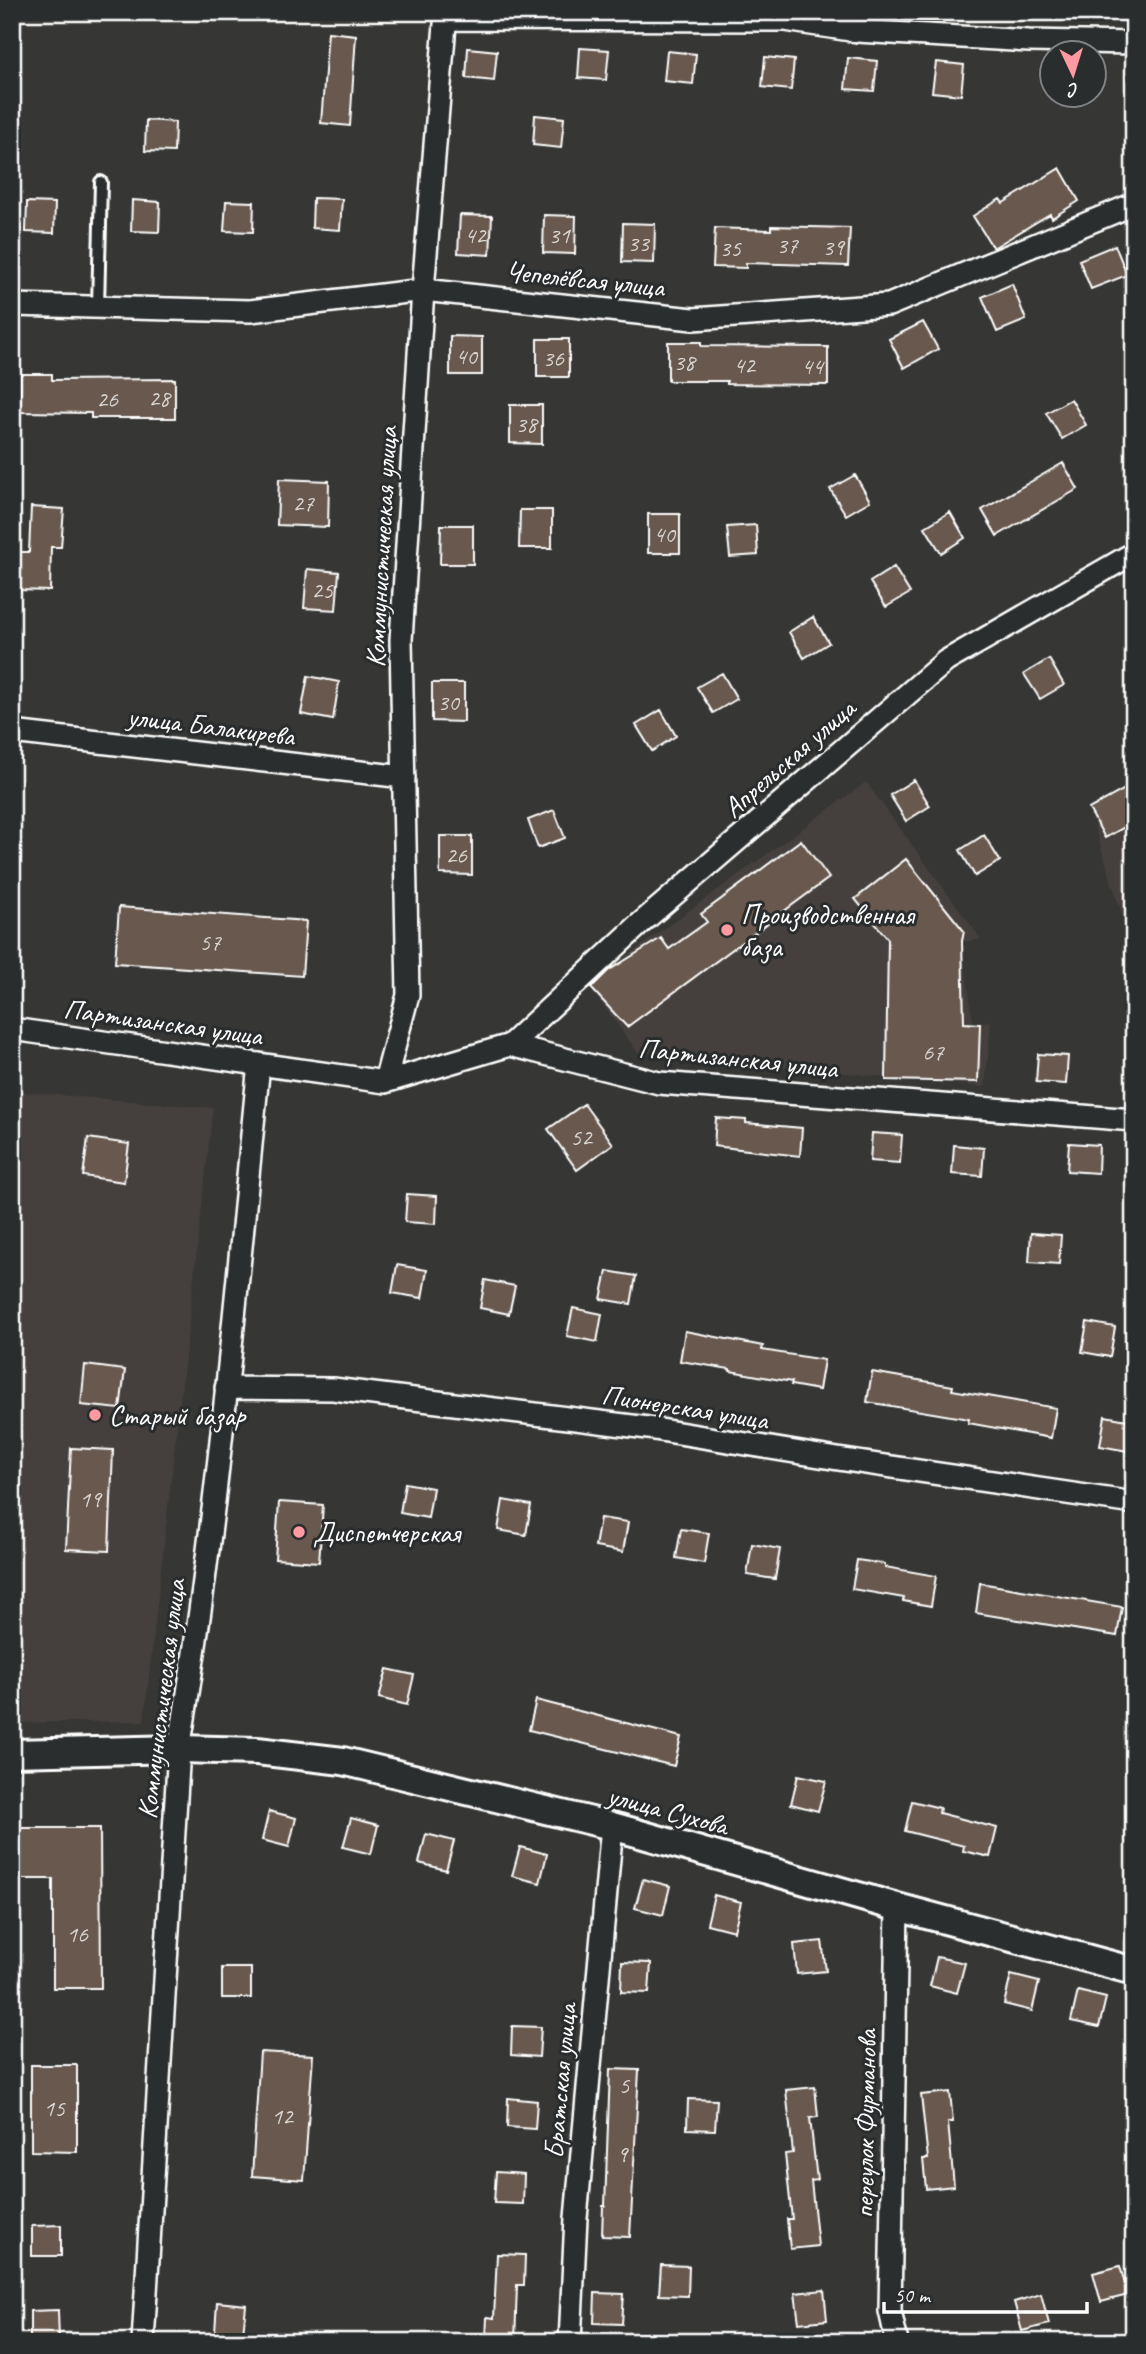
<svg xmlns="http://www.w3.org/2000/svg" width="1146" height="2354" viewBox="0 0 1146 2354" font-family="Caveat,sans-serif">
<rect width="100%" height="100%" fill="#363634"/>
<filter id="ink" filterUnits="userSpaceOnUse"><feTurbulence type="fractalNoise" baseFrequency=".0143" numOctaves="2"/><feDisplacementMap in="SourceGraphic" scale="14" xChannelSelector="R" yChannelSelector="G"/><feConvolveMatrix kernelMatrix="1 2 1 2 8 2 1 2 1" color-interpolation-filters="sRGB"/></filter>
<g filter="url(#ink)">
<path fill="#45403c" d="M 866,782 L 981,939 L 962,942 L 973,1023 L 991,1021 L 985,1087 L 637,1052 L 588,984 Z
M 1134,784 L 1134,953 L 1089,809 Z
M 12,1091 L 213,1108 L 144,1721 L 12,1723 Z"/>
<path fill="#67594e" stroke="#fff" stroke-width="2" d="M 328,32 L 356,35 L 350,126 L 321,123 Z
M 468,48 L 497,51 L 494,81 L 466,78 Z
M 580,48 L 609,50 L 606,80 L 578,78 Z
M 667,51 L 696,54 L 693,84 L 664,81 Z
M 765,57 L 794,60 L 791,90 L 762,87 Z
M 848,58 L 877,61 L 874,91 L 845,89 Z
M 936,62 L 964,65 L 961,95 L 932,92 Z
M 535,115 L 564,118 L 561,148 L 533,145 Z
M 146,120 L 175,122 L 174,152 L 145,151 Z
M 1060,168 L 1079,201 L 1052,218 L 1050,214 L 993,248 L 973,216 L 1000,199 L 1003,203 Z
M 313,198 L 342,199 L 340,230 L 312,228 Z
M 132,200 L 160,202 L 159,232 L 131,231 Z
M 226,201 L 254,202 L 253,232 L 224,231 Z
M 27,202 L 55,203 L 54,233 L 26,232 Z
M 460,215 L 492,216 L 490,255 L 458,253 Z
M 544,215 L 576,216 L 575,254 L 543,253 Z
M 623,223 L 655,224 L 654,263 L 622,262 Z
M 771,226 L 850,228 L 848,266 L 746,263 L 746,268 L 713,267 L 715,228 L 771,230 Z
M 1115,245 L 1127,275 L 1091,289 L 1079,260 Z
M 1012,284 L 1026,320 L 997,332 L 982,297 Z
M 923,322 L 938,349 L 904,368 L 889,339 Z
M 450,336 L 482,337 L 482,375 L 450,375 Z
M 537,339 L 569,339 L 569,377 L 537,377 Z
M 668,342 L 701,342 L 701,346 L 828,347 L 828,385 L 727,384 L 727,381 L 668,381 Z
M 20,374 L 52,374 L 52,380 L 175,379 L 175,418 L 91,418 L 91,413 L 20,412 Z
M 1071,399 L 1086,425 L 1062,439 L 1046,413 Z
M 510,405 L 542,405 L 542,444 L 510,443 Z
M 1063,463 L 1078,489 L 997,536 L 982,510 Z
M 855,475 L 870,501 L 846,515 L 830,489 Z
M 279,479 L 329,481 L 328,527 L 277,525 Z
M 31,507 L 64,509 L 61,547 L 51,547 L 50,591 L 18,590 L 18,552 L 29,552 Z
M 520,510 L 552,510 L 552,548 L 519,548 Z
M 950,512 L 965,538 L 941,553 L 925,527 Z
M 648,514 L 680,514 L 680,553 L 648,553 Z
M 441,525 L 473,525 L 473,564 L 440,564 Z
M 756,525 L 758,555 L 730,557 L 727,527 Z
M 894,567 L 910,593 L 886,607 L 870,582 Z
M 307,569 L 339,572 L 336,610 L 304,608 Z
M 813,617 L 829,643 L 804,658 L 789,632 Z
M 1049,659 L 1064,685 L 1040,699 L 1024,674 Z
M 722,673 L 737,699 L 713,713 L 697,687 Z
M 308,676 L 339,682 L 333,720 L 301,714 Z
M 432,683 L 464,683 L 464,722 L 432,721 Z
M 661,710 L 676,736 L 652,751 L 636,725 Z
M 914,780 L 930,806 L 906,821 L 890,795 Z
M 1134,784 L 1134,822 L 1105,838 L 1089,809 Z
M 554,810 L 565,838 L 538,848 L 528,820 Z
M 984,835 L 1000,861 L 975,876 L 960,850 Z
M 440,836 L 472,836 L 472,875 L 440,874 Z
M 801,840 L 829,878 L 627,1027 L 591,988 L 608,971 L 661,938 L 669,949 L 707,922 L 701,914 Z
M 906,859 L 964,931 L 962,941 L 964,1023 L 980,1024 L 978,1082 L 886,1080 L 888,939 L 855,899 Z
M 119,907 L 306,921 L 302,976 L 115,963 Z
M 1038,1054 L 1068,1056 L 1066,1084 L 1036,1082 Z
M 584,1104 L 613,1144 L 577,1170 L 548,1129 Z
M 716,1118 L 746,1120 L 746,1123 L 802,1128 L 800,1156 L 714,1146 Z
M 872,1133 L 902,1135 L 900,1163 L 870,1161 Z
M 88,1138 L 129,1144 L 124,1182 L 83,1176 Z
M 1069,1143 L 1099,1145 L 1098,1173 L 1067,1171 Z
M 954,1145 L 984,1148 L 982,1176 L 952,1174 Z
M 407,1194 L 437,1196 L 436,1224 L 405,1222 Z
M 1031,1233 L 1061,1235 L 1059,1264 L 1029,1262 Z
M 397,1265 L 427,1270 L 422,1298 L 392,1293 Z
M 607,1271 L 636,1276 L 631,1304 L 601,1299 Z
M 485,1280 L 515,1286 L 509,1314 L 480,1308 Z
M 573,1308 L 602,1314 L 597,1342 L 567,1336 Z
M 1087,1322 L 1115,1327 L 1110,1357 L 1082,1352 Z
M 685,1331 L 763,1346 L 762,1350 L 824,1360 L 819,1390 L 791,1385 L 792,1382 L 730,1371 L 730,1369 L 680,1361 Z
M 85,1365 L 125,1370 L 120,1409 L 81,1405 Z
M 872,1372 L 953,1386 L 952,1390 L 1056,1408 L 1051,1438 L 968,1423 L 969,1419 L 867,1402 Z
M 1105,1416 L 1133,1421 L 1128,1451 L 1100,1446 Z
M 71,1448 L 113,1450 L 109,1551 L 66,1549 Z
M 405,1483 L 433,1488 L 428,1518 L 400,1513 Z
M 503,1500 L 531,1505 L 526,1535 L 498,1530 Z
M 279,1502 L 323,1505 L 319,1562 L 275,1559 Z
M 600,1518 L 628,1522 L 623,1552 L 595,1547 Z
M 681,1529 L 709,1533 L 704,1563 L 676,1558 Z
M 752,1544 L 780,1549 L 775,1579 L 747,1575 Z
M 857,1560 L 885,1564 L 885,1567 L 936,1576 L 931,1606 L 903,1601 L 904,1598 L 852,1589 Z
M 980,1583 L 1122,1607 L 1117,1636 L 976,1613 Z
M 387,1669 L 414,1675 L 407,1705 L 379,1698 Z
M 536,1700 L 681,1737 L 674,1766 L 529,1730 Z
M 798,1775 L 826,1781 L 818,1811 L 791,1804 Z
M 912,1801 L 940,1808 L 939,1813 L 997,1828 L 990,1857 L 963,1851 L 964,1846 L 905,1831 Z
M 269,1811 L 296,1818 L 289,1847 L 262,1840 Z
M 351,1818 L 378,1825 L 371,1854 L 343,1847 Z
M 12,1828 L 100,1828 L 101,1988 L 53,1988 L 53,1879 L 12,1879 Z
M 426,1834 L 454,1841 L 446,1870 L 419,1863 Z
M 520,1847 L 547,1854 L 540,1883 L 512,1876 Z
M 643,1879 L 670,1886 L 663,1915 L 635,1908 Z
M 714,1895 L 741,1902 L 734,1931 L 707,1924 Z
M 822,1941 L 826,1971 L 797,1974 L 794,1944 Z
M 937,1957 L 965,1963 L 957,1993 L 930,1986 Z
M 622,1962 L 651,1963 L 649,1993 L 621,1992 Z
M 222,1968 L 251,1968 L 251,1998 L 222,1998 Z
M 1011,1975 L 1039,1982 L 1032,2011 L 1004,2004 Z
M 1078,1991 L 1106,1998 L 1099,2027 L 1071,2021 Z
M 512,2026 L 541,2027 L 539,2057 L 511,2055 Z
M 260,2052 L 313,2055 L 304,2180 L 252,2176 Z
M 31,2065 L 77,2065 L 77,2152 L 31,2151 Z
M 610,2069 L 639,2070 L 630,2237 L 602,2236 L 603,2206 L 605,2206 Z
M 815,2087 L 818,2117 L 810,2118 L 817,2180 L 811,2181 L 818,2246 L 790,2249 L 787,2219 L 792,2219 L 785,2154 L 793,2153 L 786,2090 Z
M 950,2092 L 953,2122 L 948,2122 L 954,2186 L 926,2189 L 923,2159 L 928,2159 L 921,2095 Z
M 508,2098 L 537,2101 L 535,2129 L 507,2127 Z
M 688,2099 L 717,2100 L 715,2130 L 687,2129 Z
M 496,2172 L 524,2174 L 523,2204 L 494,2203 Z
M 61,2225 L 61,2256 L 32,2256 L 32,2226 Z
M 497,2254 L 525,2255 L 524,2285 L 517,2285 L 515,2342 L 486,2342 L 487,2317 L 494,2318 Z
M 661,2265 L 689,2266 L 688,2296 L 659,2295 Z
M 1120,2266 L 1128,2295 L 1101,2302 L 1093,2273 Z
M 824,2290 L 827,2320 L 799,2323 L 795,2293 Z
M 595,2293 L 624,2294 L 622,2324 L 594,2323 Z
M 1041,2294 L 1049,2324 L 1022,2331 L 1014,2302 Z
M 217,2302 L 246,2305 L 243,2334 L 215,2332 Z
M 58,2310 L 59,2341 L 30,2341 L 30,2311 Z"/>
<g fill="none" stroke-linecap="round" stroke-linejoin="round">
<defs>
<path id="service" d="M 98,307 L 101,182"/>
<path id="minor" d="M 447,19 L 785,20 L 857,31 L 1029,41 L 1134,43
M 12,305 L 250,311 L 423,290 L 693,319 L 889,305 L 1134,204
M 12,732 L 404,777
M 12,1029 L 385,1082 L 510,1045 L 659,1083 L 1134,1120
M 510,1045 L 641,923 L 946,661 L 1134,553
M 385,1082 L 408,995 L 401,640 L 423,290 L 446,12
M 226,1388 L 333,1389 L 648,1428 L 838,1459 L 1134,1503
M 897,1907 L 890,2311 L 897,2342
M 143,2342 L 179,1749 C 217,1523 236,1293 259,1064
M 570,2342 L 576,2218 L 612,1826"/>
<path id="tertiary" d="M 12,1753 L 179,1749 L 257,1751 L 343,1761 L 612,1826 L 897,1907 L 1134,1971"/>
</defs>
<use href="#service" stroke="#fff" stroke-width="16"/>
<use href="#minor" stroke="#fff" stroke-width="26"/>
<use href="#tertiary" stroke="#fff" stroke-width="32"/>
<use href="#service" stroke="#2a2d2e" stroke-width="10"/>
<use href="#minor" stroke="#2a2d2e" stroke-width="21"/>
<use href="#tertiary" stroke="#2a2d2e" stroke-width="26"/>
</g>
</g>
<g fill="#ff9aa2" stroke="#2a2d2e" stroke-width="2.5">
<circle cx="727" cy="930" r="7"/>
<circle cx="95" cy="1415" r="7"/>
<circle cx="299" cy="1532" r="7"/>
</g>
<g text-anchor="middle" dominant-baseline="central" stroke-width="6" stroke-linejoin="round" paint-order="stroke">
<g font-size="24" fill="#d9d6d3">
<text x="475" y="235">42</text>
<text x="559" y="235">31</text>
<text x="638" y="243">33</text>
<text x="787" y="245">37</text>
<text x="833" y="247">39</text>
<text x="730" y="248">35</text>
<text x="466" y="356">40</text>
<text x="553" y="358">36</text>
<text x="684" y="362">38</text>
<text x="744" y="365">42</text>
<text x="812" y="366">44</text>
<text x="159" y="398">28</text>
<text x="107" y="399">26</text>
<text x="526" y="424">38</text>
<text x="303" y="503">27</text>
<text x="664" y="534">40</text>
<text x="322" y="590">25</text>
<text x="448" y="702">30</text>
<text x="456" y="855">26</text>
<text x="210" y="942">57</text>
<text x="933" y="1052">67</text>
<text x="581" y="1137">52</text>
<text x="90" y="1499">19</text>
<text x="77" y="1934">16</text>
<text x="624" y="2085">5</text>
<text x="54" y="2108">15</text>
<text x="282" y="2116">12</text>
<text x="622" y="2154">9</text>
</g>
<g font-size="28" fill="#fff" stroke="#2a2d2e">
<text transform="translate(585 279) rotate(6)">Чепелёвсая улица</text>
<text transform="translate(381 547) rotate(-87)">Коммунистическая улица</text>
<text transform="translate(211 726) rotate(7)">улица Балакирева</text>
<text transform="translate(789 758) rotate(-41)">Апрельская улица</text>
<text transform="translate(163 1022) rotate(8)">Партизанская улица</text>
<text transform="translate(738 1058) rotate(6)">Партизанская улица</text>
<text transform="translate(685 1407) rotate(9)">Пионерская улица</text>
<text transform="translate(161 1699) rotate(-83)">Коммунистическая улица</text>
<text transform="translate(668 1810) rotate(15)">улица Сухова</text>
<text transform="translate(560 2081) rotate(-85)">Братская улица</text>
<text transform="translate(865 2124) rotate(-89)">переулок Фурманова</text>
</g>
<g font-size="28" fill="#fff" stroke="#2a2d2e" text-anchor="start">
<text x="741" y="914">Производственная<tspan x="741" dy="32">база</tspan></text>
<text x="109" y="1415">Старый базар</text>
<text x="313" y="1532">Диспетчерская</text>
</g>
</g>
<rect width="1146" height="2354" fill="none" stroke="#2a2d2e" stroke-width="42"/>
<rect x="21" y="21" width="1104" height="2312" fill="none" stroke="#fff" stroke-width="2.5" filter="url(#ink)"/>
<g transform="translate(1073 74) rotate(176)"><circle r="33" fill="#2a2d2e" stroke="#7f8182" stroke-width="2"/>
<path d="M0-5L12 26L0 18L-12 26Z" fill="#ff9aa2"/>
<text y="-10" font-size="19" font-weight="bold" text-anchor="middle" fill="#ffffff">С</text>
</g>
<path d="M884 2302v10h203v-10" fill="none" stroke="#ffffff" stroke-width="3.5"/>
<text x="894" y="2302" font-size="21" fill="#ffffff" stroke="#2a2d2e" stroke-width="5" paint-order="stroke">50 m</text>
</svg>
